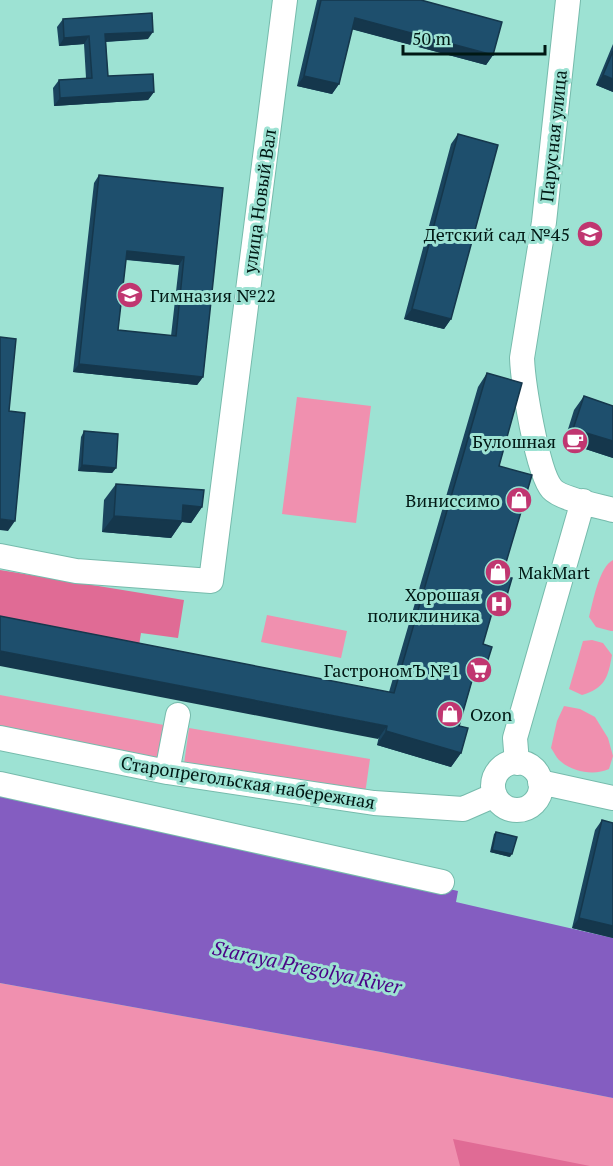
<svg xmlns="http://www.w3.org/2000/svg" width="613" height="1166" viewBox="0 0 613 1166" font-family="'PT Serif',serif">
<rect width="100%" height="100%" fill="#9de2d3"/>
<path fill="#f090af" d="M 297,397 L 371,406 L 356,523 L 282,514 Z
M 613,560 L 613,631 L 611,631 L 596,627 L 589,617 C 593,602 599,567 613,560 Z
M 267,615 L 347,631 L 341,658 L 261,642 Z
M 592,640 L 603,643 L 612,655 C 608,678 605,688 582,695 L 569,689 L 583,641 Z
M 0,695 L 164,725 L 159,758 L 0,726 Z
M 564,706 L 580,709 L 595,717 L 608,738 L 613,756 L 609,769 C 594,776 572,772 559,760 C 556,757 554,752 551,748 L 557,721 Z
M 189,728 L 370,759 L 365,794 L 184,764 Z
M 0,983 L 381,1052 L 613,1098 L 613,1166 L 0,1166 Z"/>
<path fill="#e06b95" d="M 0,570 L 184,600 L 178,638 L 141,633 L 137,658 L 0,632 Z
M 453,1139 L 590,1166 L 460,1166 Z"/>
<path fill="#845dc1" d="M 0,788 L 458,891 L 456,902 L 613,938 L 613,1098 L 381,1052 L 0,983 Z"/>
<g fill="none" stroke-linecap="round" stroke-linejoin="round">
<defs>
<path id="minor" d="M 568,0 L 544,222 L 522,358 C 523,382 537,472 552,489 C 561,499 599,506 613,510
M 0,556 L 76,571 L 211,581 L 285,0
M 0,738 L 167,772 L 374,803 L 463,809 L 495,795
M493 786a24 24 0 1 1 48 0a24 24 0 1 1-48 0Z
M 517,763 L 515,738 L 583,501
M 167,772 L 178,715
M 540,782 L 613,798
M 0,784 L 442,882"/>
</defs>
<use href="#minor" stroke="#76bbac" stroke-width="26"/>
<use href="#minor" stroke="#fff" stroke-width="24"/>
</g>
<path fill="#1a445e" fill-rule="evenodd" d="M 317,0 L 421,0 L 493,55 L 486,65 L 352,29 L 339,84 L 332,94 L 297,86 Z
M 63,19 L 148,39 L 106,42 L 108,76 L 154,92 L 148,100 L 54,106 L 53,88 L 59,80 L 86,78 L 84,44 L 59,46 L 57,27 Z
M 613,44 L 613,92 L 596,85 Z
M 458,134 L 451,319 L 444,329 L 404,319 L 451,144 Z
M 99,175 L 223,188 L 203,377 L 197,385 L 73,372 L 94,183 ZM 126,260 L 179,265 L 171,336 L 118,330 Z
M 487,373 L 499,466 L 502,576 L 505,602 L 495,615 L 491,614 L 483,644 L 477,679 L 473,678 L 459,726 L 461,753 L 451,767 L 377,745 L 389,692 L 478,387 Z
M 584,396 L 613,406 L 613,458 L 564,442 L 574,410 Z
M 84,431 L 116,468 L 112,473 L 78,471 L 81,437 Z
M 116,484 L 202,507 L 191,523 L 182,522 L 171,538 L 102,532 L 104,500 Z
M 602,820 L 613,823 L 613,938 L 572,928 L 595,830 Z
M 496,832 L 510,857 L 490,852 L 494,834 Z"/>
<path fill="#15374c" d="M 355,18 L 493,55 L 486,65 L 347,28 Z
M 153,32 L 148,39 L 100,42 L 105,34 Z
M 89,36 L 84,44 L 59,46 L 64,38 Z
M 603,75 L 613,79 L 613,92 L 596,85 Z
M 304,76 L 339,84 L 332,94 L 297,86 Z
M 154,92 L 148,100 L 54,106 L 60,98 Z
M 127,251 L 184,257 L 179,265 L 121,259 Z
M 412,309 L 451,319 L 444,329 L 404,319 Z
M 79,364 L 203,377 L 197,385 L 73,372 Z
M 573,429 L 613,441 L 613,458 L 564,442 Z
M 82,465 L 116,468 L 112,473 L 78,471 Z
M 183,505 L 202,507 L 191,523 L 182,522 L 171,538 L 102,532 L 114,516 Z
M 0,519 L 15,521 L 8,531 L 0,530 Z
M 496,599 L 505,602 L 495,615 L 486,613 Z
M 0,651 L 387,726 L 378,739 L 0,666 Z
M 477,663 L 486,666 L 477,679 L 468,677 Z
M 386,731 L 461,753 L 451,767 L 377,745 Z
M 492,850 L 512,854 L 510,857 L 490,852 Z
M 579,918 L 613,926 L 613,938 L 572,928 Z"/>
<path fill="#1e4f6d" stroke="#15374c" stroke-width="1.5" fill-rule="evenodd" d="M 321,0 L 421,0 L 502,22 L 493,55 L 355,18 L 339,84 L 304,76 Z
M 152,13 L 153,32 L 105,34 L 108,76 L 153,74 L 154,92 L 60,98 L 59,80 L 92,78 L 89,36 L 64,38 L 63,19 Z
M 613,51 L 613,79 L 603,75 Z
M 458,134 L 498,145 L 451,319 L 412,309 Z
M 99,175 L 223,188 L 203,377 L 79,364 ZM 127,251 L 184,257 L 176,336 L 118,330 Z
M 0,337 L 16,339 L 9,411 L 25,413 L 15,521 L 0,519 Z
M 487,373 L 522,383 L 499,466 L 532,475 L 502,576 L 512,578 L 505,602 L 496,599 L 483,644 L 492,647 L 486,666 L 477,663 L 459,726 L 468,728 L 461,753 L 386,731 L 387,726 L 0,651 L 0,616 L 394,693 Z
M 584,396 L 613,406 L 613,441 L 573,429 Z
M 84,431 L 118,434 L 116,468 L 82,465 Z
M 116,484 L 204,490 L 202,507 L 183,505 L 182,521 L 114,516 Z
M 602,820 L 613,823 L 613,926 L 579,918 Z
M 496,832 L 517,837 L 512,854 L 492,850 Z"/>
<defs>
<symbol id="school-disc" viewBox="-11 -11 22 22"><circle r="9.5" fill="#c03670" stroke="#9de2d3"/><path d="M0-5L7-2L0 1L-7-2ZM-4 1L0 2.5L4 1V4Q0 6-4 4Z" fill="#fff"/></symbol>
<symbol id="cafe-disc" viewBox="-11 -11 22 22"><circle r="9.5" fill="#c03670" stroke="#9de2d3"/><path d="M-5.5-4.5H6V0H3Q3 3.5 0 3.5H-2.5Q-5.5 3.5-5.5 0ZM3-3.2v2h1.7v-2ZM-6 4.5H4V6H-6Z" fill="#fff"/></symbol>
<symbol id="shop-disc" viewBox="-11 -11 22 22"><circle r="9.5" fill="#c03670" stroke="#9de2d3"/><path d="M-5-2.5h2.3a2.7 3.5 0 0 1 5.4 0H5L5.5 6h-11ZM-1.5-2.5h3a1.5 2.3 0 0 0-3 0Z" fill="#fff"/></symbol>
<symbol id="hospital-disc" viewBox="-11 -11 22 22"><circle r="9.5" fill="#c03670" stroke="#9de2d3"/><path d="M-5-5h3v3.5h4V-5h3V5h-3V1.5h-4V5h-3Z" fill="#fff"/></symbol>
<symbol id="supermarket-disc" viewBox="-11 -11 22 22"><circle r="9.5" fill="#c03670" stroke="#9de2d3"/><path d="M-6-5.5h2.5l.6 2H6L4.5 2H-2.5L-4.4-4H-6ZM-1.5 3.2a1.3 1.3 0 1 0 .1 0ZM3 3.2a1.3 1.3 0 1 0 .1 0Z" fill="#fff"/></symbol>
</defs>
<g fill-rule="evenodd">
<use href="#school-disc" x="575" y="219" width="30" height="30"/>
<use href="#school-disc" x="115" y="280" width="30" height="30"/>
<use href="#cafe-disc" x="560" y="426" width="30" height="30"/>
<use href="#shop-disc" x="504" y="485" width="30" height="30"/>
<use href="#shop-disc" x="483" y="557" width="30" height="30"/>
<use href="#hospital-disc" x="484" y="589" width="30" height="30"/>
<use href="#supermarket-disc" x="464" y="655" width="30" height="30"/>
<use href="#shop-disc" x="435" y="699" width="30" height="30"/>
</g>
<g text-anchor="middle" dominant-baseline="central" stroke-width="6" stroke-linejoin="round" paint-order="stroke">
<g font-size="18" fill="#001814" stroke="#9de2d3">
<text transform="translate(553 136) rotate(-84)">Парусная улица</text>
<text transform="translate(259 201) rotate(-82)">улица Новый Вал</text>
<text transform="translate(248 782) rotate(9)">Старопрегольская набережная</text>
</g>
<g font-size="18" fill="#001814" stroke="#9de2d3" text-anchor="end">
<text x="570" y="234">Детский сад №45</text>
<text x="150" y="295" text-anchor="start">Гимназия №22</text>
<text x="556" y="441">Булошная</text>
<text x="500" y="500">Виниссимо</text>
<text x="518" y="572" text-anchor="start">MakMart</text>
<text x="480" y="594">Хорошая<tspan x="480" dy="21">поликлиника</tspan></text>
<text x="460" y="670">ГастрономЪ №1</text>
<text x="470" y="714" text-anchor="start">Ozon</text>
</g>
<g font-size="20" font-style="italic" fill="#4a0386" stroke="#9de2d3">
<text transform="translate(307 967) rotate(12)">Staraya Pregolya River</text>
</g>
</g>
<path d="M403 45v9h142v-9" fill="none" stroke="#001814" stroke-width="3"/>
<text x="412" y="45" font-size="18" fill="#001814" stroke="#9de2d3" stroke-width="4.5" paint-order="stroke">50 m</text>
</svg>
